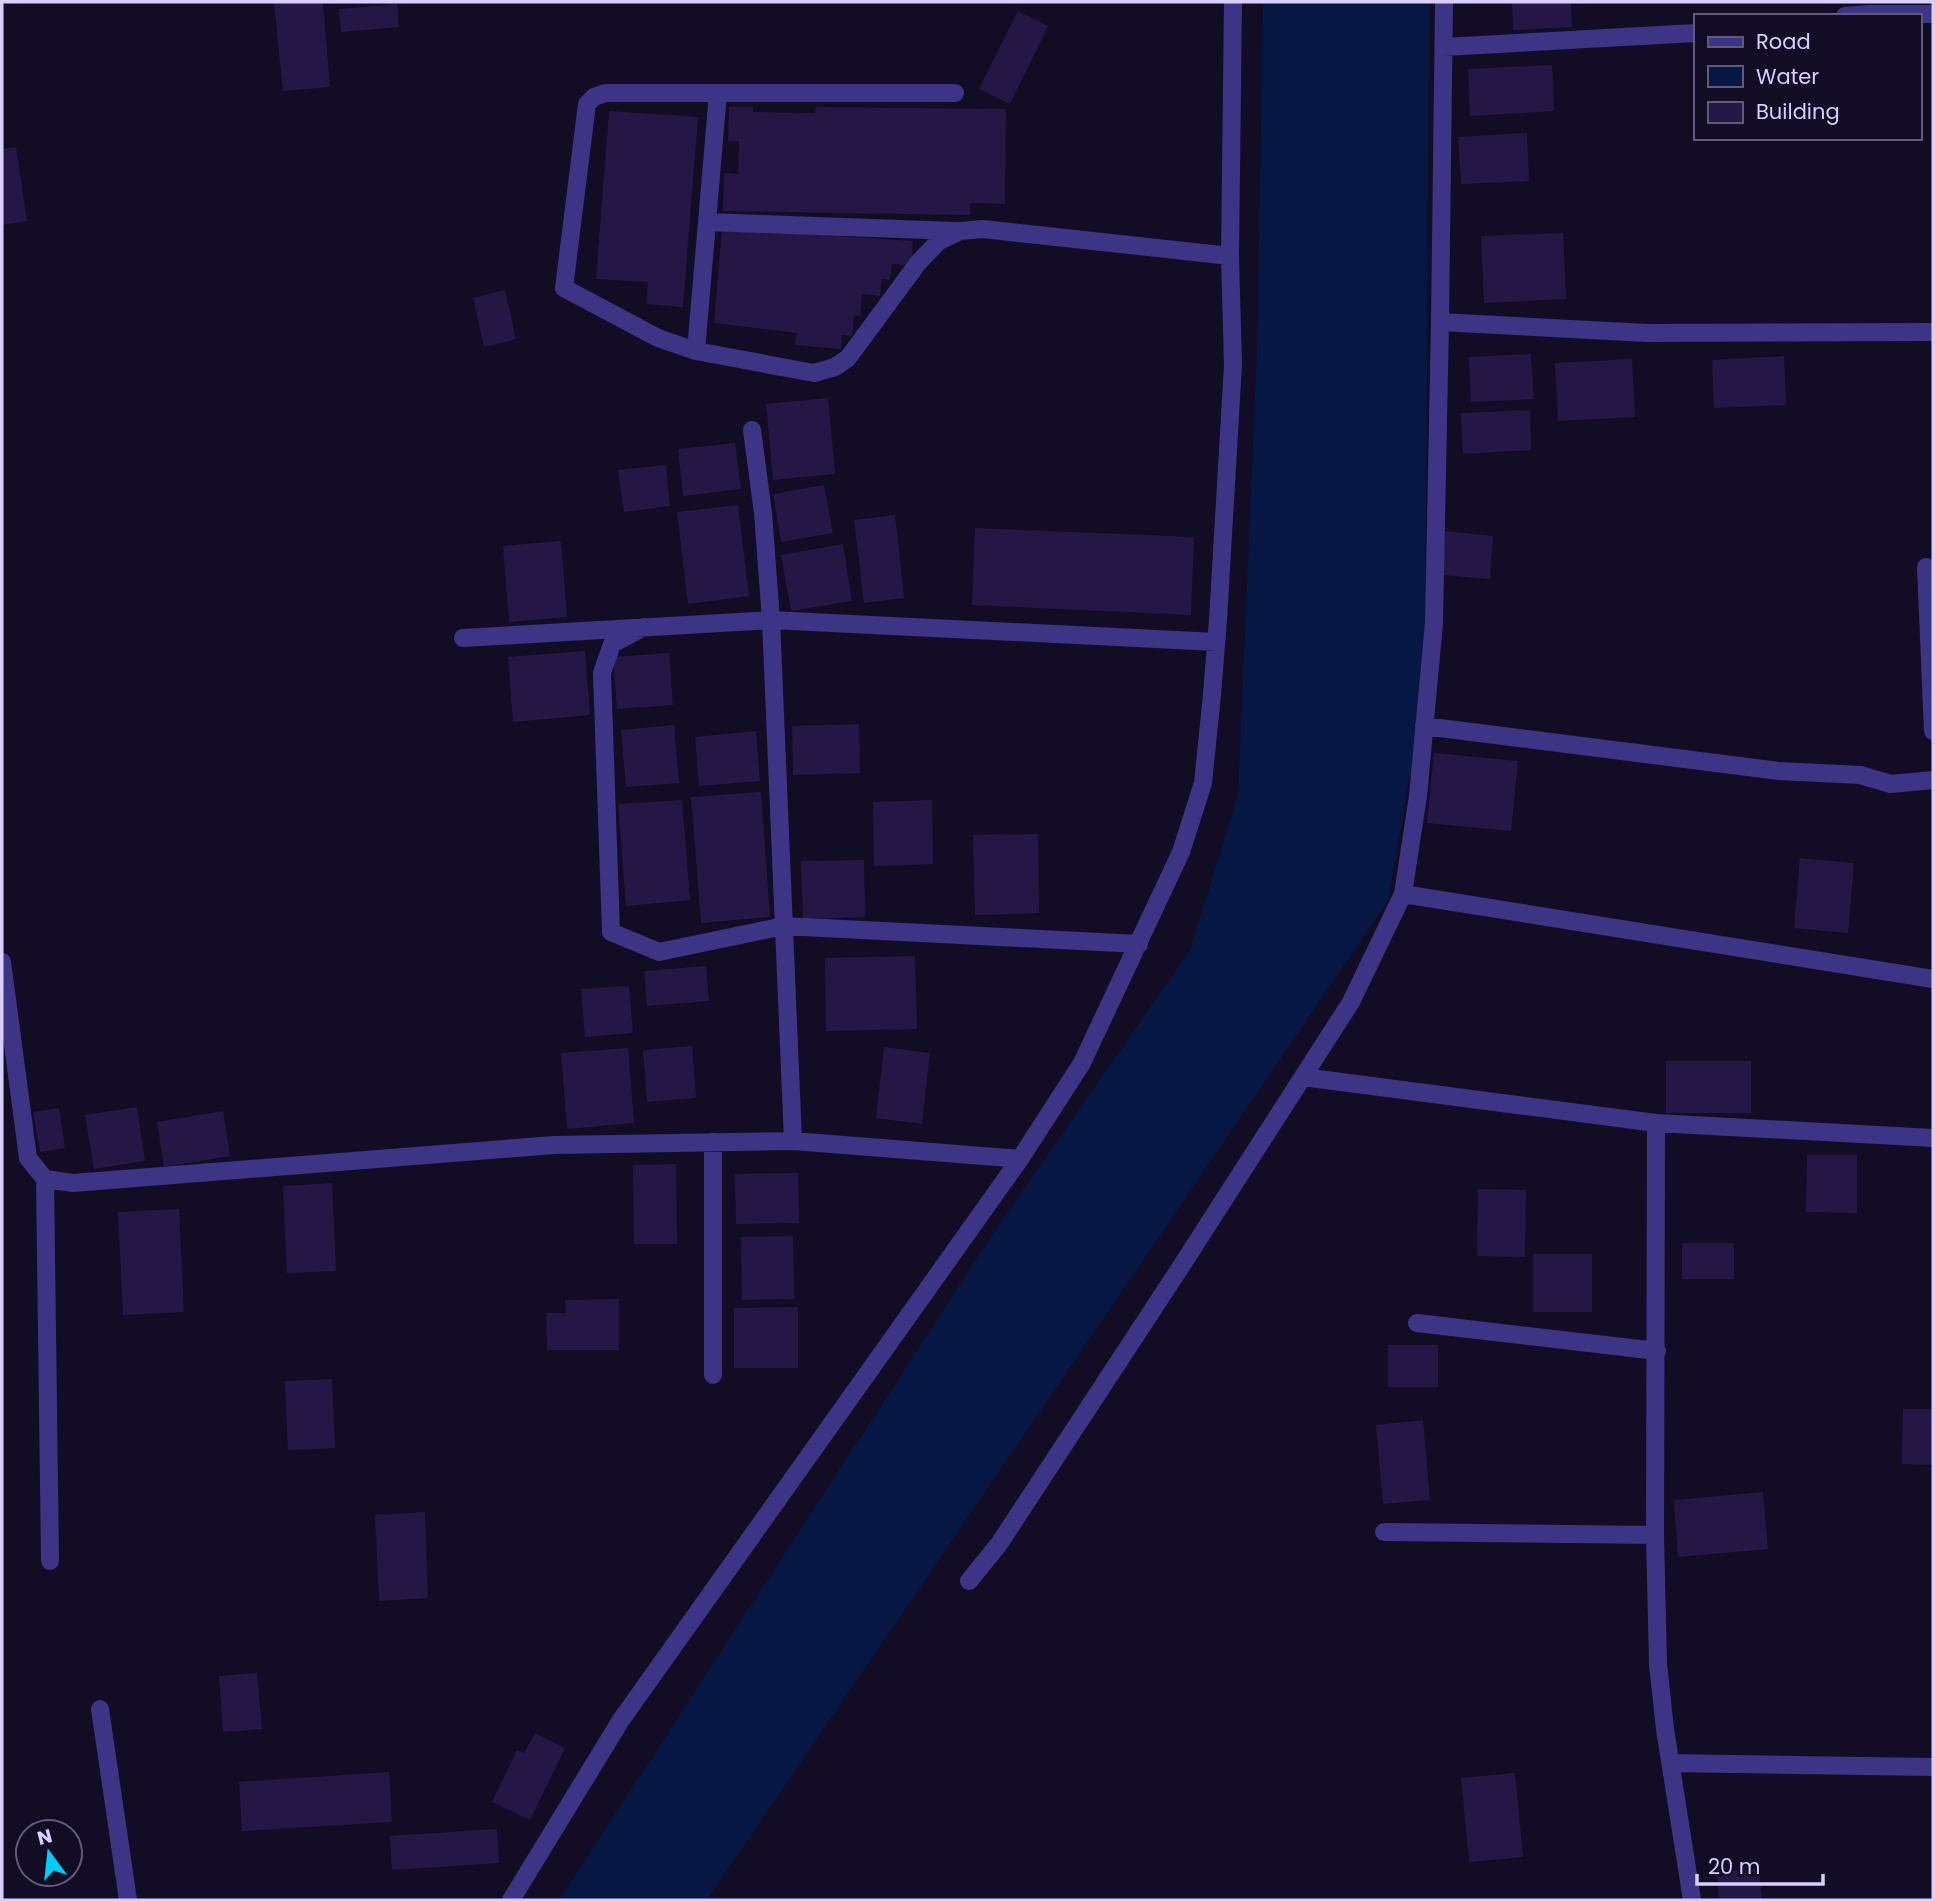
<svg xmlns="http://www.w3.org/2000/svg" width="1935" height="1902" viewBox="0 0 1935 1902" font-family="Poppins,sans-serif">
<rect width="100%" height="100%" fill="#120c24"/>
<path fill="#061743" d="M 1263,2 L 1429,2 L 1425,690 L 1388,901 L 707,1900 L 559,1900 L 1000,1223 L 1190,950 L 1238,795 L 1257,349 Z"/>
<path fill="#241746" d="M 274,2 L 323,2 L 330,87 L 283,91 Z
M 1512,2 L 1571,2 L 1572,27 L 1513,30 Z
M 397,4 L 399,27 L 341,32 L 339,9 Z
M 1018,11 L 1048,26 L 1010,104 L 979,89 Z
M 1552,65 L 1554,111 L 1470,116 L 1468,69 Z
M 729,107 L 753,107 L 753,112 L 815,113 L 816,107 L 1006,109 L 1005,204 L 970,203 L 970,215 L 723,211 L 724,173 L 738,174 L 739,141 L 728,141 Z
M 609,111 L 698,117 L 683,307 L 647,304 L 648,282 L 596,279 Z
M 1527,133 L 1529,181 L 1461,184 L 1458,137 Z
M 16,147 L 27,221 L 2,225 L 2,149 Z
M 722,228 L 913,241 L 911,265 L 892,264 L 890,280 L 882,279 L 880,296 L 862,294 L 860,316 L 854,315 L 852,336 L 842,335 L 841,349 L 795,345 L 797,333 L 714,323 Z
M 1563,233 L 1566,299 L 1484,303 L 1481,236 Z
M 505,290 L 516,339 L 484,347 L 473,298 Z
M 1531,354 L 1534,399 L 1471,402 L 1469,357 Z
M 1784,356 L 1786,405 L 1714,408 L 1712,360 Z
M 1632,359 L 1635,417 L 1558,421 L 1555,363 Z
M 828,398 L 835,474 L 773,480 L 766,404 Z
M 1530,410 L 1531,450 L 1463,454 L 1461,413 Z
M 735,443 L 741,489 L 683,496 L 678,449 Z
M 666,465 L 670,506 L 624,512 L 618,470 Z
M 824,485 L 833,533 L 781,542 L 773,494 Z
M 738,505 L 749,596 L 688,604 L 677,512 Z
M 895,515 L 904,598 L 864,603 L 854,520 Z
M 975,528 L 1194,537 L 1191,615 L 972,605 Z
M 1445,531 L 1493,536 L 1490,579 L 1441,575 Z
M 561,541 L 567,617 L 509,622 L 503,546 Z
M 843,544 L 852,601 L 791,611 L 781,555 Z
M 585,651 L 590,715 L 513,722 L 508,657 Z
M 669,653 L 673,705 L 617,709 L 613,657 Z
M 859,724 L 860,773 L 793,775 L 792,726 Z
M 674,725 L 679,783 L 626,787 L 621,730 Z
M 756,731 L 760,781 L 699,786 L 695,737 Z
M 1434,753 L 1518,761 L 1511,831 L 1427,823 Z
M 761,792 L 770,917 L 701,923 L 691,797 Z
M 682,800 L 690,900 L 626,906 L 618,804 Z
M 932,800 L 933,864 L 874,866 L 873,802 Z
M 1038,834 L 1039,913 L 975,915 L 973,835 Z
M 1800,858 L 1854,863 L 1848,933 L 1794,928 Z
M 864,860 L 865,917 L 803,919 L 801,861 Z
M 915,956 L 917,1029 L 826,1031 L 825,958 Z
M 706,966 L 709,1001 L 647,1006 L 644,971 Z
M 629,986 L 633,1033 L 585,1037 L 581,989 Z
M 692,1046 L 696,1098 L 647,1102 L 643,1050 Z
M 884,1047 L 930,1053 L 922,1124 L 876,1118 Z
M 628,1048 L 634,1123 L 567,1129 L 561,1053 Z
M 1666,1061 L 1751,1061 L 1751,1113 L 1666,1113 Z
M 137,1107 L 145,1161 L 94,1169 L 85,1115 Z
M 59,1108 L 65,1148 L 40,1152 L 33,1112 Z
M 223,1111 L 230,1156 L 164,1167 L 157,1122 Z
M 1807,1155 L 1857,1155 L 1857,1213 L 1806,1212 Z
M 676,1164 L 677,1244 L 634,1244 L 633,1165 Z
M 798,1173 L 799,1223 L 736,1224 L 735,1174 Z
M 332,1183 L 336,1271 L 287,1273 L 283,1186 Z
M 1478,1189 L 1526,1190 L 1525,1257 L 1477,1256 Z
M 179,1209 L 184,1312 L 123,1315 L 118,1212 Z
M 793,1236 L 794,1299 L 742,1300 L 741,1237 Z
M 1682,1243 L 1734,1243 L 1734,1279 L 1682,1279 Z
M 1533,1254 L 1592,1254 L 1592,1312 L 1533,1312 Z
M 619,1299 L 619,1350 L 547,1350 L 546,1313 L 566,1313 L 565,1300 Z
M 798,1307 L 798,1368 L 734,1368 L 734,1308 Z
M 1388,1345 L 1438,1345 L 1438,1387 L 1388,1387 Z
M 332,1379 L 335,1448 L 288,1450 L 285,1381 Z
M 1903,1409 L 1933,1409 L 1933,1465 L 1902,1464 Z
M 1423,1420 L 1430,1500 L 1383,1504 L 1376,1425 Z
M 1763,1492 L 1768,1549 L 1678,1557 L 1674,1500 Z
M 425,1512 L 428,1598 L 379,1601 L 375,1515 Z
M 257,1673 L 262,1729 L 223,1732 L 219,1676 Z
M 535,1733 L 565,1748 L 530,1820 L 492,1802 L 517,1750 L 524,1753 Z
M 389,1772 L 392,1822 L 242,1831 L 239,1782 Z
M 1515,1773 L 1523,1857 L 1469,1862 L 1461,1778 Z
M 497,1829 L 499,1863 L 392,1870 L 390,1836 Z
M 1759,1868 L 1762,1900 L 1719,1900 L 1717,1872 Z"/>
<g fill="none" stroke-linecap="round" stroke-linejoin="round">
<path stroke="#3e3486" stroke-width="18" d="M 1845,16 L 1870,14 L 1933,14
M 1444,47 L 1695,33
M 955,93 L 605,93 L 594,97 L 587,104 L 564,288 L 658,338 L 696,351 L 814,373 L 835,367 L 848,358 L 918,263 L 939,241 L 960,231 L 983,229 L 1230,256
M 707,222 L 955,231
M 1440,322 L 1647,333 L 1933,332
M 696,351 L 718,93
M 752,430 L 763,513 L 771,620 L 793,1141
M 1926,567 L 1933,731
M 644,627 L 612,644 L 602,673 L 611,932 L 659,952 L 784,926 L 1139,944
M 463,638 L 771,620 L 1216,642
M 1424,726 L 1779,771 L 1860,775 L 1891,784 L 1933,780
M 1403,894 L 1933,979
M 2,962 L 28,1158 L 45,1179 L 73,1183 L 554,1145 L 793,1141 L 1020,1159
M 1303,1077 L 1656,1123 L 1933,1138
M 1656,1123 L 1655,1535 L 1658,1664 L 1665,1729 L 1692,1900
M 45,1179 L 50,1561
M 1417,1323 L 1657,1351
M 713,1375 L 713,1142
M 1384,1532 L 1655,1535
M 969,1581 L 999,1544 L 1182,1265 L 1351,1002 L 1403,894 L 1418,796 L 1434,623 L 1440,322 L 1444,2
M 100,1709 L 128,1900
M 1671,1763 L 1933,1767
M 511,1900 L 621,1720 L 1020,1159 L 1082,1063 L 1181,852 L 1203,783 L 1212,695 L 1218,620 L 1233,365 L 1230,256 L 1233,2"/>
</g>
<rect width="1935" height="1902" fill="none" stroke="#d8cfff" stroke-width="7"/>
<rect x="1694" y="14" width="228" height="126" fill="#120c24" stroke="#615a7c" stroke-width="2"/>
<rect x="1708" y="37" width="35" height="10" fill="#3e3486" stroke="#615a7c" stroke-width="2"/>
<text x="1756" y="49" font-size="21" fill="#d8cfff">Road</text>
<rect x="1708" y="66" width="35" height="21" fill="#061743" stroke="#615a7c" stroke-width="2"/>
<text x="1756" y="84" font-size="21" fill="#d8cfff">Water</text>
<rect x="1708" y="102" width="35" height="21" fill="#241746" stroke="#615a7c" stroke-width="2"/>
<text x="1756" y="119" font-size="21" fill="#d8cfff">Building</text>
<g transform="translate(49 1853) rotate(345)"><circle r="33" fill="#120c24" stroke="#615a7c" stroke-width="2"/>
<path d="M0-5L12 26L0 18L-12 26Z" fill="#00cdfa"/>
<text y="-10" font-size="19" font-weight="bold" text-anchor="middle" fill="#d8cfff">N</text>
</g>
<path d="M1697 1874v10h126v-10" fill="none" stroke="#d8cfff" stroke-width="3.5"/>
<text x="1708" y="1874" font-size="21" fill="#d8cfff" stroke="#120c24" stroke-width="5" paint-order="stroke">20 m</text>
</svg>
